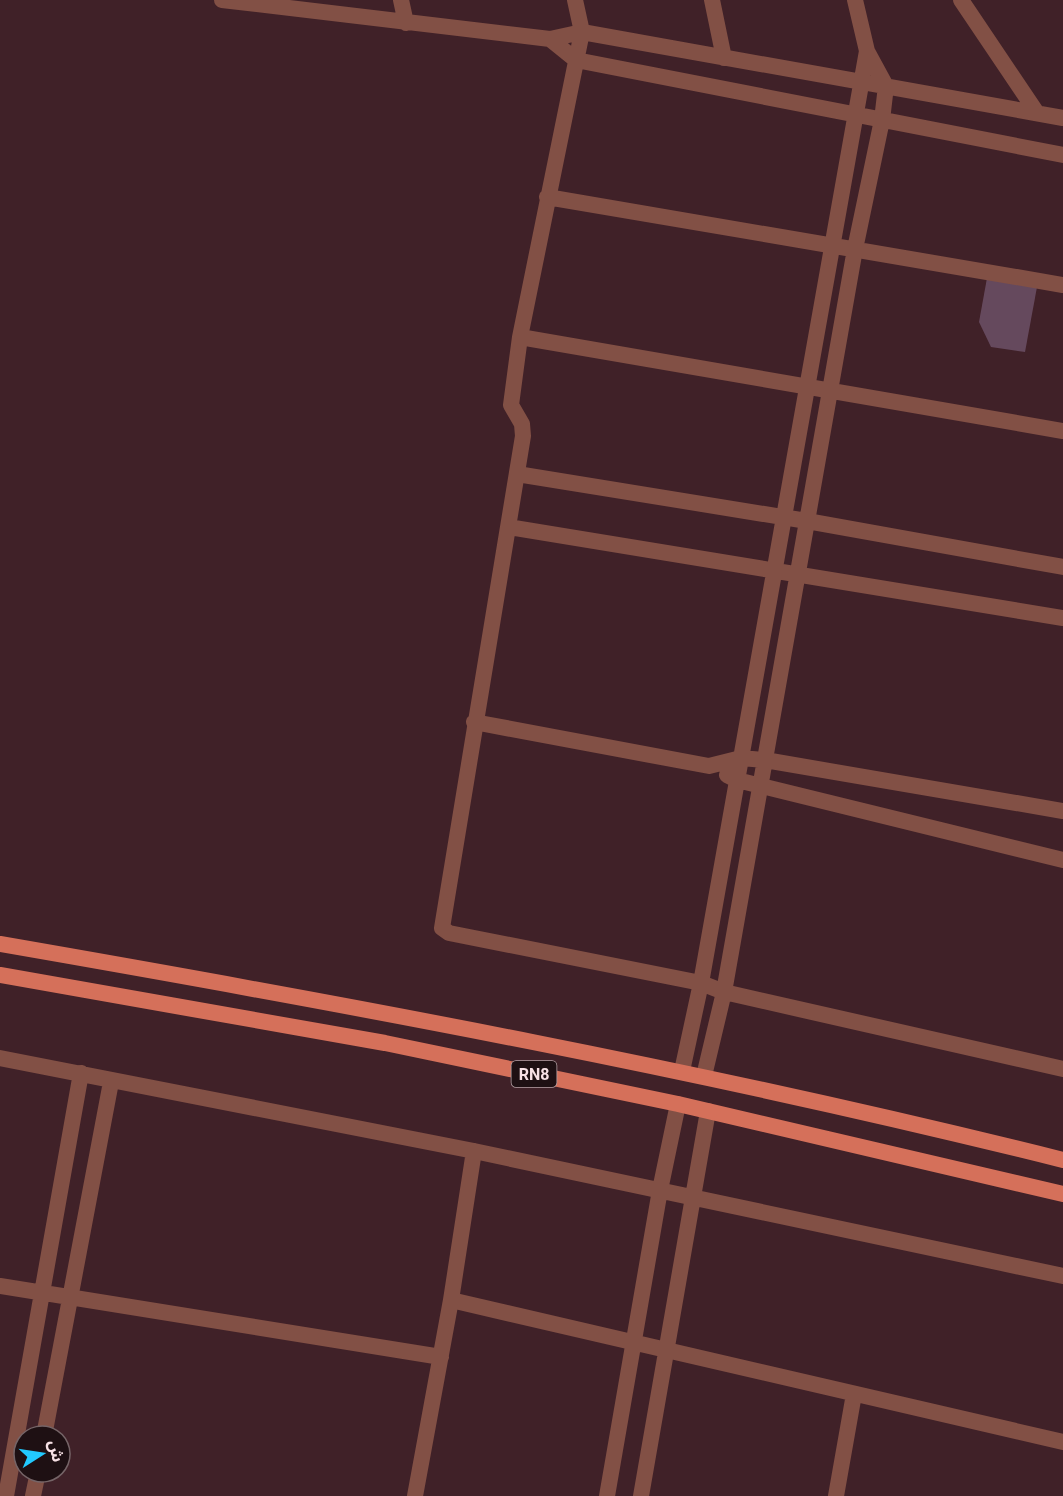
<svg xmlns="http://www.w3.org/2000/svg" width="1063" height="1496" viewBox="0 0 1063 1496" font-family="Roboto,'Noto Sans Arabic',sans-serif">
<rect width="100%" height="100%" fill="#402128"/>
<path fill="#65495d" d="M 987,278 L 1037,287 L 1025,352 L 991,347 L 979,322 Z"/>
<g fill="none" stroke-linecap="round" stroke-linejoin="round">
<path stroke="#825045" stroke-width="16" d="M 222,0 L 550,39 L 582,32 L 1063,118
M 401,0 L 406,23
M 575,0 L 582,32 L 520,337 L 511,405 L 522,424 L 523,436 L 442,928 L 449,933 L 701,983 L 724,992 L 1063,1069
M 712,0 L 724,58
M 961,0 L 1037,113
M 550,39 L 576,60 L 1063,155
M 547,197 L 1063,285
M 520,337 L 1063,431
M 517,474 L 807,521 L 1063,567
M 508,527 L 1063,618
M 474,722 L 709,766 L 741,758 L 765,760 L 1063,811
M 727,775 L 737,780 L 1063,860
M 0,1058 L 474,1151 L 1063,1276
M 682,1071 L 701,983 L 867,51
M 704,1076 L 724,992 L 855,249 L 882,120 L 886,86 L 867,51 L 855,0
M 0,1286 L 441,1357
M 451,1300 L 1063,1442
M 44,1436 L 111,1082
M 6,1496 L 81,1073
M 33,1496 L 38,1472
M 415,1496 L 451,1300 L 474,1151
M 607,1496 L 660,1190 L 678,1104
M 641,1496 L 708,1111
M 836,1496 L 854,1394"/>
<path stroke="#d5705a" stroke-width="16" d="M 0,944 C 357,1006 712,1072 1063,1160
M 0,975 L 385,1043 L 678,1104 L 1063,1194"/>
</g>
<g text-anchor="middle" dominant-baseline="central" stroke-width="4.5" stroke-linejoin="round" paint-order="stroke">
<rect fill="#1e1013" stroke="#b6a2a6" stroke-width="1.5" x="511.5" y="1061" width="45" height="26" rx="4.5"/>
<g font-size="16" font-weight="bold" fill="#f7e1e5">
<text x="534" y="1074">RN8</text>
</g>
</g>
<g transform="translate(42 1454) rotate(78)"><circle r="28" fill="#1e1013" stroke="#756467" stroke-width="1.5"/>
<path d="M0-4.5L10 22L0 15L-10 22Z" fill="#22c9fe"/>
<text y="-9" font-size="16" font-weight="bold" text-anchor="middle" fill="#f7e1e5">ش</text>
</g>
</svg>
